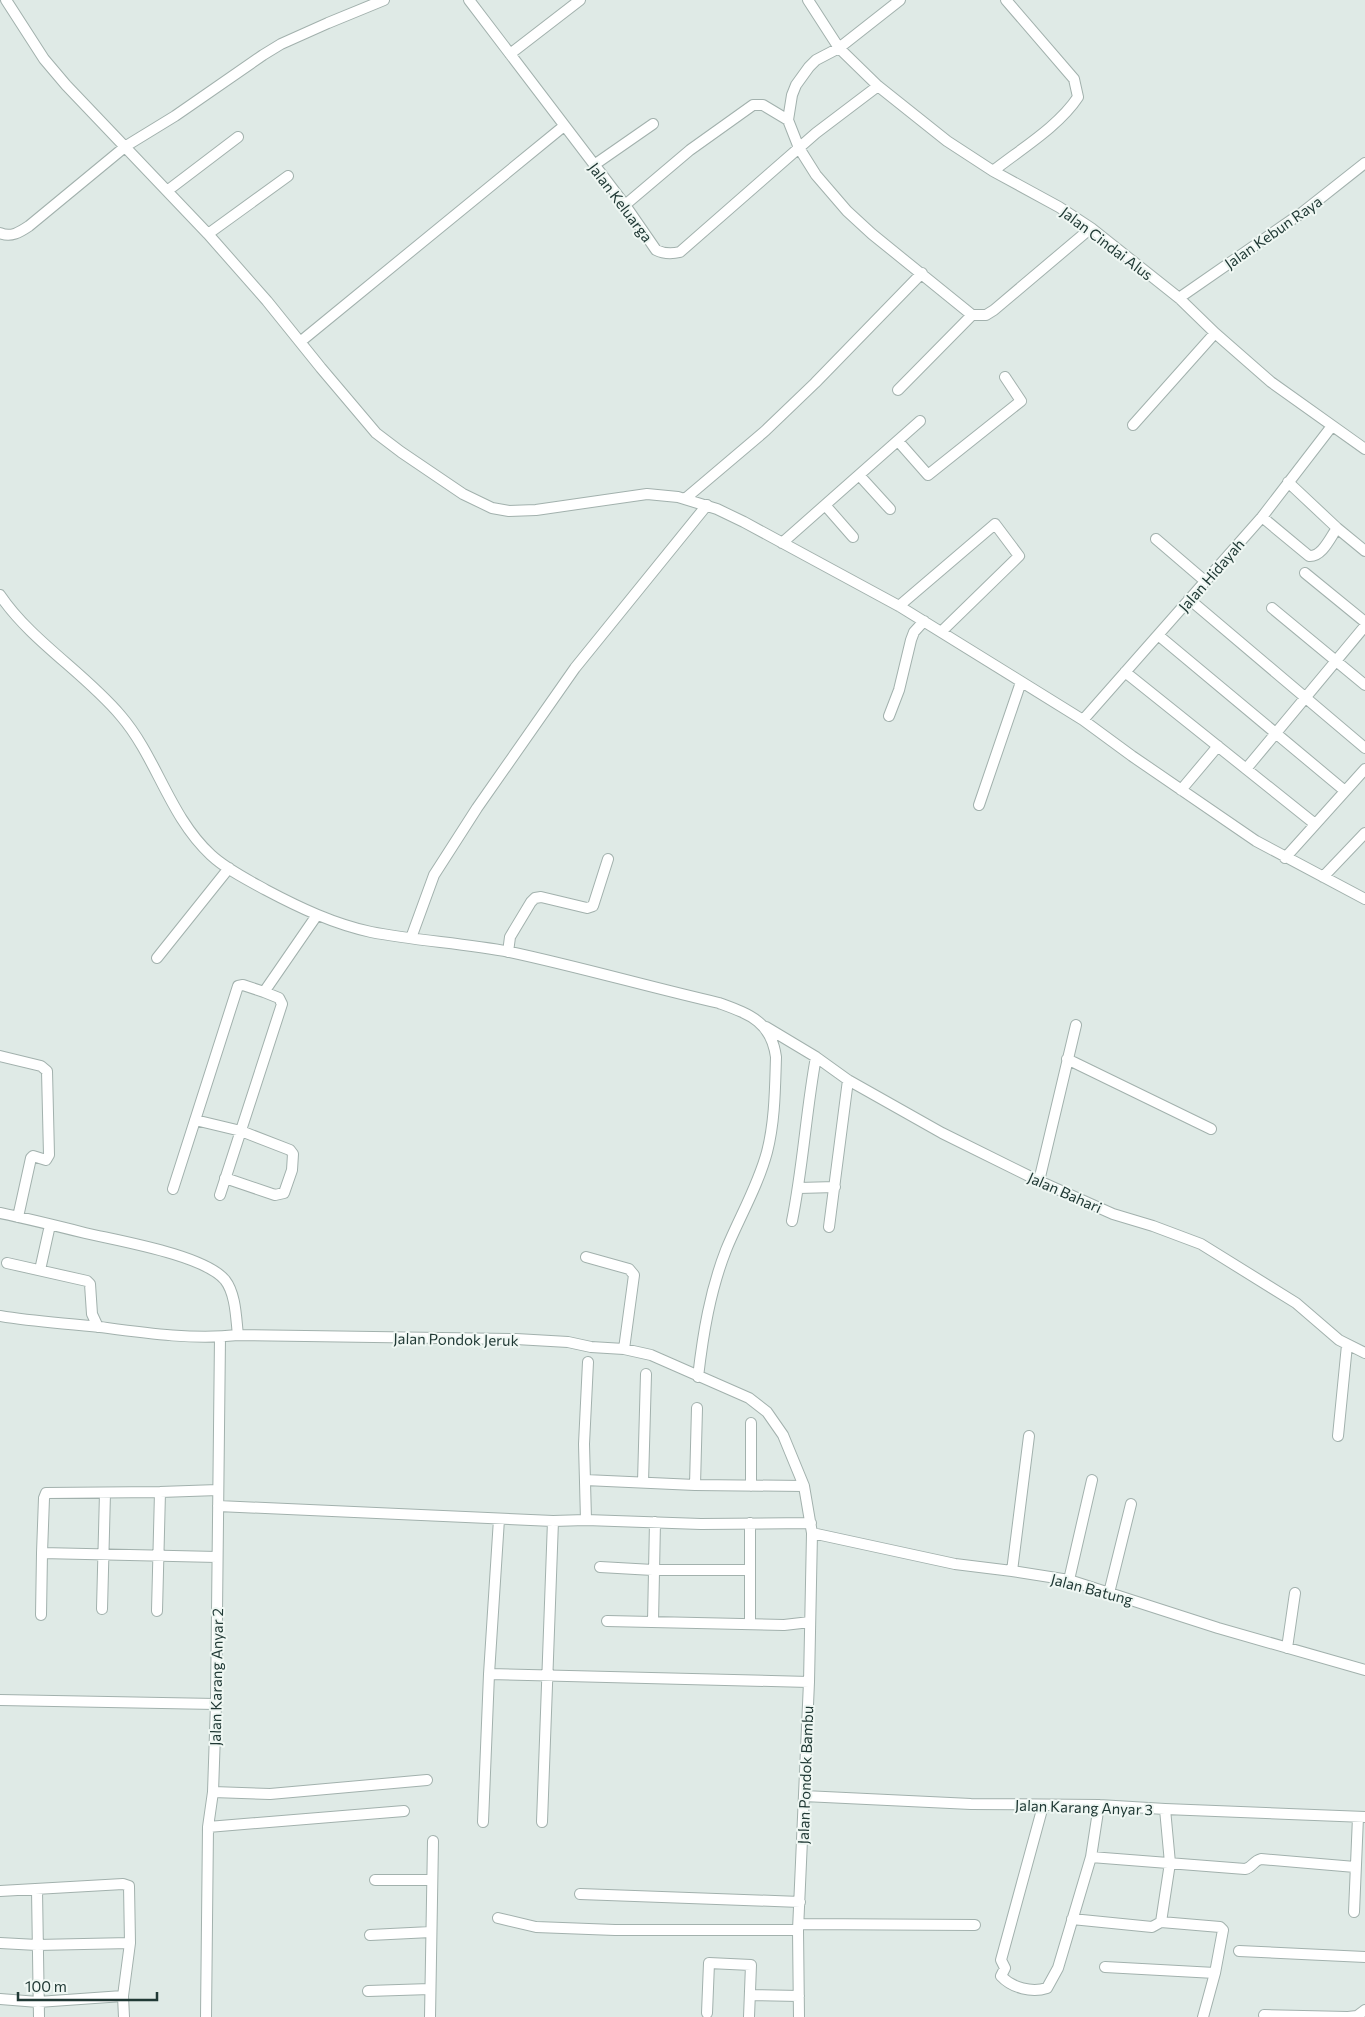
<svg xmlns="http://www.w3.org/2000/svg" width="1365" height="2017" viewBox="0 0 1365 2017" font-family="Commissioner,sans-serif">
<rect width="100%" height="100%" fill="#dfeae6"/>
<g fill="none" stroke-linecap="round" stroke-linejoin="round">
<defs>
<path id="minor" d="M 6,0 L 44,59 L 66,85 L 208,234 L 267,301 L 321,368 L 376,433 L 401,452 L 463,494 L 492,508 L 509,511 L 536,510 L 647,494 L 678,497 L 717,509 L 744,522 L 899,606 L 1083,720 L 1132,756 L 1256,841 L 1365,899
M 469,0 L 625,205 L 656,250 C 664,254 672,254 680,252 L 816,133 L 878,86
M 808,0 L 839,48 L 878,86 L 947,141 L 993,171 L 1059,207 L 1091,228 L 1179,298 L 1215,333 L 1271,382 L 1365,449
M 510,54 L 580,0
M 788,120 L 792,95 L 796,85 L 809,67 L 816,60 L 839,48 L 900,0
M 594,165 L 653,124
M 993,171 C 1021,149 1059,126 1078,97 L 1074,79 L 1006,0
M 167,191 L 238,137
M 625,205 L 690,150 L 753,105 L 763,105 L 788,120 L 799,148 L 816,175 L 847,211 L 872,234 L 972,315 L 986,315 L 994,310 L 1091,228
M 0,233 C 11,238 20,232 29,226 L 126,146 L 175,116 L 263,55 L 281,44 L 328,23 L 384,0
M 208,234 L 288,176
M 1179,298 L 1303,212 L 1365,163
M 300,342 L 564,126
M 898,390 L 972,315
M 1133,425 L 1215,333
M 898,441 L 928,475 L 1021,401 L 1005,377
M 859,475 L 890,509
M 1288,482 L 1337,528 L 1365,551
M 686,498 L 765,431 L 815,383 L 922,273
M 825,505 L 853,537
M 1262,517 L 1309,556 C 1322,557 1330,538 1337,528
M 1156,539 L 1205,581
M 782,543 L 920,421
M 1305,573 L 1365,622
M 0,595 C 31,641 85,673 121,716 C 157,758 169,816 211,855 C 226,869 248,880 266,890 C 300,908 334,924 371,932 C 417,941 464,943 510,952 C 580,967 649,987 719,1003 C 749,1014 771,1021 776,1057 C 775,1088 775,1121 767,1152 C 758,1186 739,1218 726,1250 C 710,1291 703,1334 698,1377
M 1189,599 L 1365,748
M 899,606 L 995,524 L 1019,556 L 941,632
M 1272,608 L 1365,685
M 1158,635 L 1345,791
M 1125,672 L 1315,824
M 889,716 L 899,690 L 911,640 L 914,632 L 924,621
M 1083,720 L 1262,517 L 1332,426
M 1246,769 L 1365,626
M 1181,790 L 1218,746
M 979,805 L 1021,682
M 1285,858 L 1365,769
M 1323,877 L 1365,833
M 411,938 L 434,875 L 477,808 L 575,668 L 707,505
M 508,952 L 510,937 L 531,902 L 535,898 L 541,897 L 587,908 L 593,906 L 608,859
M 157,958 L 229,868
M 766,1027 L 816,1057 L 848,1080 L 942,1133 L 1039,1181 L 1113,1214 L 1153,1226 L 1201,1244 L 1296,1303 L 1339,1340 L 1365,1353
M 0,1056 L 41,1066 L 47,1071 L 49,1155 L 46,1160 L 33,1156 L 31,1158 L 18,1217
M 1067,1059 L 1211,1129
M 195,1120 L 241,1131 L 290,1150 L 293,1154 L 292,1170 L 284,1193 L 275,1195 L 225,1178
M 1039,1181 L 1076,1025
M 799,1188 L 835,1187
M 173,1189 L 238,986 L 243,985 L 264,992 L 317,915
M 220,1195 L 282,1004 L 279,998 L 264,992
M 0,1213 C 29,1219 57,1226 85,1233 C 119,1241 204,1255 225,1280 C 236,1294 236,1319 238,1335
M 792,1221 C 803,1167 806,1111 816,1057
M 829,1227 L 848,1080
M 586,1257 L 629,1269 L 634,1275 L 624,1349
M 7,1263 L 87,1281 L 90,1284 L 92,1314 L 98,1327
M 40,1270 L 50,1225
M 0,1316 C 33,1322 66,1323 100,1327 C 145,1333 193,1340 238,1335 L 516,1339 L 568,1342 L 591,1347 L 624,1349 L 651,1355 L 749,1398 L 767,1412 L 783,1435 L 804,1486 L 812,1533 L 809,1682 L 798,1930 L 799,2017
M 751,1423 L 751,1486
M 1338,1436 L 1347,1345
M 585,1480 L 695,1485 L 804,1486
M 643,1482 L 646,1374
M 695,1485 L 697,1408
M 218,1506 L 553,1521 L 586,1520 L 701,1524 L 811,1523
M 586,1520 L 584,1444 L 588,1362
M 750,1523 L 750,1624
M 812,1533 L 955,1564 L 1012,1571 L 1069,1580 L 1218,1628 L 1365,1670
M 217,1557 L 42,1553 L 44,1498 L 46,1493 L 160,1492 L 218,1490
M 600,1567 L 653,1570 L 749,1570
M 1012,1571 L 1029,1436
M 1069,1580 L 1092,1480
M 1109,1593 L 1131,1504
M 102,1609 L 105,1493
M 157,1611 L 160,1492
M 41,1615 L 42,1553
M 607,1621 L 784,1625 L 810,1622
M 653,1622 L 655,1522
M 1287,1648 L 1295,1593
M 489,1674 L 809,1682
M 0,1700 L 216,1704
M 213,1792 L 270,1794 L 427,1780
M 804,1796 L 971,1804 L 1099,1805 L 1165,1809 L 1365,1817
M 1043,1806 L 1001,1960 L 1005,1968 L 1001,1976 C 1012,1988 1032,1993 1047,1988 L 1058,1968 L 1091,1857 L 1099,1805
M 483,1822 L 489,1674 L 499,1519
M 542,1822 L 553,1521
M 208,1827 L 404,1811
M 1091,1857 L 1245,1869 C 1252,1868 1253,1861 1261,1859 L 1355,1867
M 375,1880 L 432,1880
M 37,1890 L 39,2017
M 0,1891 L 123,1884 L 129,1886 L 130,1943 L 123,1996 L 124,2017
M 580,1894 L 800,1902
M 1354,1912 L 1358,1817
M 498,1918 L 536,1927 L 615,1930 L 798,1930
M 1072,1919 L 1152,1927 L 1161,1922 L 1170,1863 L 1165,1809
M 1161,1922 L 1220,1927 L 1223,1930 L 1215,1973 L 1203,2017
M 799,1924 L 975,1925
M 370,1935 L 431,1932
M 0,1943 L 37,1945 L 130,1943
M 1239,1951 L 1365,1957
M 1105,1967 L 1215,1973
M 368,1991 L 430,1989
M 750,1995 L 799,1996
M 0,1999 L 38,2002 L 123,1996
M 707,2013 L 709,1963 L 751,1965 L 749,2017
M 1264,2015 L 1347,2017
M 206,2017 L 208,1827 L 213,1792 L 216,1704 L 220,1337
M 430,2017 L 433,1841
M 1348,2017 L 1357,2016 L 1365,2010"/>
</defs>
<use href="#minor" stroke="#a2b1ad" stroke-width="12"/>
<use href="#minor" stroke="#fff" stroke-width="10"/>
</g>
<g text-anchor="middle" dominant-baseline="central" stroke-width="4" stroke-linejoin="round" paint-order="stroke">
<g font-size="15" fill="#203935" stroke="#eff7f3">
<text transform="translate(621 202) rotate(53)">Jalan Keluarga</text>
<text transform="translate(1273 232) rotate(-35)">Jalan Kebun Raya</text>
<text transform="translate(1107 243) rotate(37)">Jalan Cindai Alus</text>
<text transform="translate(1211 575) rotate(-49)">Jalan Hidayah</text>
<text transform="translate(1065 1192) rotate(24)">Jalan Bahari</text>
<text transform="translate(456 1339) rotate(1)">Jalan Pondok Jeruk</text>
<text transform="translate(1092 1589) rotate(15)">Jalan Batung</text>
<text transform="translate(216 1677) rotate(-89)">Jalan Karang Anyar 2</text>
<text transform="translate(805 1775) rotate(-88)">Jalan Pondok Bambu</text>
<text transform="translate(1084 1807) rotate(2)">Jalan Karang Anyar 3</text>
</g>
</g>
<path d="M18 1992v8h139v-8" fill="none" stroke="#203935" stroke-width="2.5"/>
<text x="25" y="1992" font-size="15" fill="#203935" stroke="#eff7f3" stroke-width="4" paint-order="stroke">100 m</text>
</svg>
